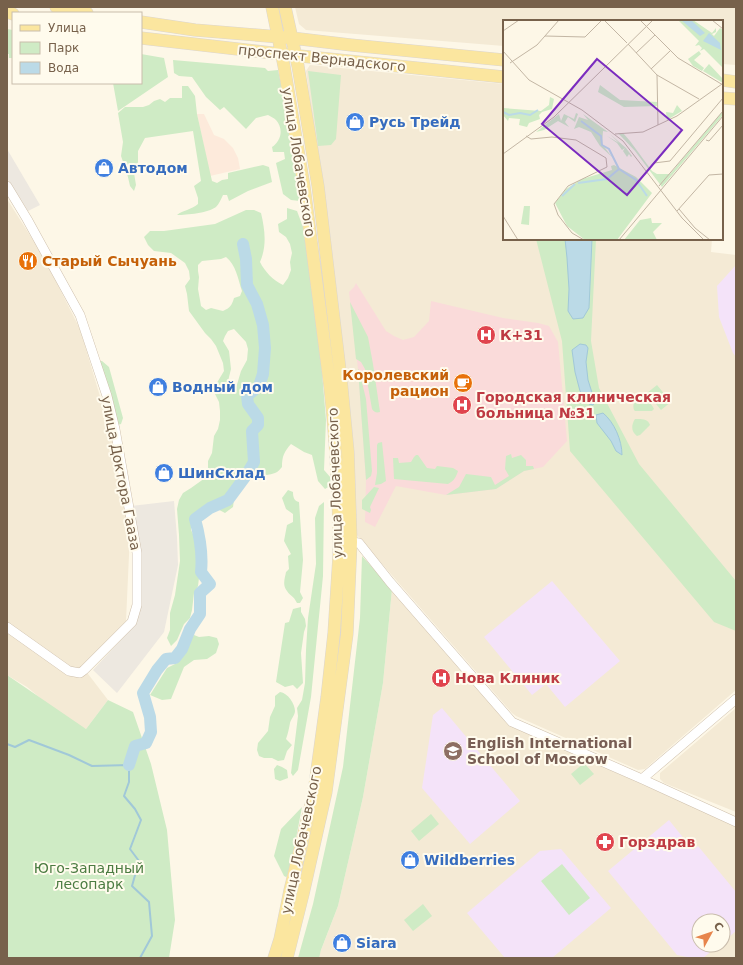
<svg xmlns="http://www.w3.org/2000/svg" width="743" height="965" viewBox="0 0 743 965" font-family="'DejaVu Sans',sans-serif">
<rect width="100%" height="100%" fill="#fdf7e7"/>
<path fill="#f4ead5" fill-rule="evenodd" d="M 295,7 L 736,7 L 736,65 L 722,64 L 722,21 L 504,21 L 504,46 L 306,30 L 299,24 Z
M 310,65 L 504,84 L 504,239 L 712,239 L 711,252 L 736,255 L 736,690 L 645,769 L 638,770 L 516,716 L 512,713 L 356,534 L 354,455 L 322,185 L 306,71 Z
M 7,199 L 43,256 L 80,329 L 113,440 L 113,449 L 130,533 L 126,621 L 82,666 L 108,700 L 86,729 L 69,722 L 27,687 L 7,675 Z
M 392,589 L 510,726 L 736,826 L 736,958 L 318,958 L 338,906 L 363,797 L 383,683 ZM 699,921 L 723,921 L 723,945 L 699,945 Z
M 736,708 L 736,812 L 664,783 L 660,779 L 660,773 Z"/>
<path fill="#fdeadb" d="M 197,114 L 204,114 L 214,135 L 224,139 L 233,148 L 238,158 L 240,169 L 210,176 Z"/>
<path fill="#ede8e0" d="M 7,149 L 40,205 L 28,211 L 7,178 Z
M 174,501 L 177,537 L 178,565 L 164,632 L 117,693 L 93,670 L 133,627 L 139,606 L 131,506 Z"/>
<path fill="#f4e3f9" d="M 736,265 L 736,357 L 733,353 L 719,317 L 717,286 Z
M 552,581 L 620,661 L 565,707 L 546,684 L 532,695 L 484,637 Z
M 442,708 L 520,801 L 470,844 L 422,788 L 433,715 Z
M 669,820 L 693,850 L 698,846 L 736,892 L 736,931 L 723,942 L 723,921 L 699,921 L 699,945 L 719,945 L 703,958 L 692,958 L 677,955 L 608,871 Z
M 561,849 L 611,908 L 552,958 L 505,958 L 467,913 L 540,851 Z"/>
<path fill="#fadbda" d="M 356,283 L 386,331 L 394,336 L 403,340 L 414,337 L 429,321 L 431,301 L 503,318 L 538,323 L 549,326 L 558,342 L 567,441 L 543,467 L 524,471 L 496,489 L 446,495 L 396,486 L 375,527 L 365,522 L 366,480 L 358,369 L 349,292 L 354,287 Z"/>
<path fill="#cfebc5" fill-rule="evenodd" d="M 7,29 L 13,30 L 13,63 L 12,58 L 9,58 L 9,54 L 7,54 Z
M 141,54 L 164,58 L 168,77 L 118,111 L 113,83 L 141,83 Z
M 173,60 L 265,68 L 268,71 L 278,70 L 289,121 L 300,201 L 291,200 L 283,194 L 276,163 L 285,159 L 284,152 L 273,152 L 272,147 C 281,141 284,129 276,120 C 274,118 270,116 268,115 L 256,118 L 246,129 L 224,107 L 220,110 L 206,97 L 192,77 L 179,76 L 174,73 Z
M 308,71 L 341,75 L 336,139 L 331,145 L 318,146 Z
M 182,86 L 188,86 L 195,96 L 197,114 L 212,181 L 217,183 L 222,180 L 228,179 L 228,173 L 263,165 L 269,167 L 272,182 L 248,191 L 229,201 L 227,195 L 223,195 C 221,199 219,204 216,207 C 208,213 187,215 177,215 C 183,210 191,210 198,204 L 198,198 L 194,186 L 201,181 L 193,131 L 145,138 L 138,151 L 138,162 L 134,173 L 136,185 L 134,191 L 130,186 L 127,173 L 121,156 L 123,142 L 118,113 L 125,107 L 143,107 L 149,105 L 154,101 L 160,99 L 165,102 L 170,98 L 182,98 Z
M 287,208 L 297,211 L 303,227 L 317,322 L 322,372 L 326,420 L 324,470 L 331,478 L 330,486 L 325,489 L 318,481 L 312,455 L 304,452 L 291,444 C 284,452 282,456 282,467 C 280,469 278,472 275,473 C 264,477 253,474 242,476 L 231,490 L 234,499 L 233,507 L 225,513 L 208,504 L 191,522 L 191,530 L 195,538 L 199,570 L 199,578 L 198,586 L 194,593 L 192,610 L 190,618 L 184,624 L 177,640 L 171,646 L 167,638 L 170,630 L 170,613 L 175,595 L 180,561 L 179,535 L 177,509 L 179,500 L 183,493 L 191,488 L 205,478 L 208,470 L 208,461 L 212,453 L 214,436 L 218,429 L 220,420 L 220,411 L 219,402 L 215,394 L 215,386 L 224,371 L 223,363 L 216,346 L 211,339 L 205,333 L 189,311 L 187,294 L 185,286 L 190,279 L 189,271 L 185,263 L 171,253 L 154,251 L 148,245 L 144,237 L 150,231 L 164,231 L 215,224 L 246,210 L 254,210 L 261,213 C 265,230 267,246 260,262 C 265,272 273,280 283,285 L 288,278 L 291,270 L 290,262 L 292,253 L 290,244 L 286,237 L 279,232 L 278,224 L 287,219 ZM 226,257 C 236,265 238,279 242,291 L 240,296 L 234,298 C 232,305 230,308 223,311 L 211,308 L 206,310 L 201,306 L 200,300 L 198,289 L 199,277 L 198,271 L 198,265 L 202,261 L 221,259 ZM 234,329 L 246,342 L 248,349 L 247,360 L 241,371 L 236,388 L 230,386 L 228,381 L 231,369 L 229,351 L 223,341 L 225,336 L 228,331 Z
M 536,239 L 596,239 L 591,341 L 599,388 L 639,464 L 736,581 L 736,631 L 714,622 L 570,451 L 562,341 Z
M 350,302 L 368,337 L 373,364 L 380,412 C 376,413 374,412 372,409 L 365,369 L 361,362 L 356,359 Z
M 100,361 L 102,361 L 109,367 L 123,418 L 121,424 L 118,425 Z
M 358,369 L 359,370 L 366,399 L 372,471 L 371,476 L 366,480 Z
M 657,385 L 671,402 L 661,410 L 647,393 Z
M 639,397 C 645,399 651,402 654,409 L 652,411 L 635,411 L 634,410 C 632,404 635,401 639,397 Z
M 635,419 C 640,419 648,418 650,425 L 640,435 L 637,436 C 631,432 631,425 635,419 Z
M 382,442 L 386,481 L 381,484 L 375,485 L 377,473 L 377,445 L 378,443 Z
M 511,454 L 512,458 L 521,455 L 526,460 L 526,466 L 533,466 L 534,469 L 524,471 L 496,489 L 446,495 L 459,487 L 466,474 L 491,477 L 495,485 L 509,476 L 505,469 L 506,456 Z
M 416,455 L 418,455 L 427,468 L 435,469 L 437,466 L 453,468 L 458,471 C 456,477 454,481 448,484 L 394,479 L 393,458 L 398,458 L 399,463 L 411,462 L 414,457 Z
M 374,487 L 379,488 L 370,507 L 371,510 L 370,513 L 362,509 L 362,500 Z
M 288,490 L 293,492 C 293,497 294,501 299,502 L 303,560 L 300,592 L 303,598 L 300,603 L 297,603 C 293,595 291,597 287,591 C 282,585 285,578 286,572 L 289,569 L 288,556 L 291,554 L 284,541 L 287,525 L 293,522 L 293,514 L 286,509 L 282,498 Z
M 324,502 L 323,576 L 311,697 L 298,770 L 293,776 L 291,773 L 298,716 L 297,708 L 302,700 L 305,683 L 306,650 L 308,618 L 316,564 L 315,518 L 319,506 Z
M 362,556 L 392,589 L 383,683 L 363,797 L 338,906 L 321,950 L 319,958 L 298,958 L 313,904 L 343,767 L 360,618 Z
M 301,607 L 301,612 L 305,619 L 306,626 L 304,632 L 301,653 L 303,683 L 297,689 L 293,685 L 285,687 L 276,682 L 285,623 L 289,622 L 293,609 Z
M 194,635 L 199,637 L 209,636 L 217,638 L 219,644 L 216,653 L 207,659 L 194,660 L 184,667 L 171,699 L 162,700 L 150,695 L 167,668 L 177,663 Z
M 7,675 L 86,729 L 108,700 L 133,712 L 151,764 L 167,830 L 175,920 L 169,958 L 7,958 Z
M 280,692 C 288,693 295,704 295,711 C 295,715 291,719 290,723 C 289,728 288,734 286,739 L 292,745 L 287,751 L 284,760 L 278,761 L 272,758 L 264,758 L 259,756 L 257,750 L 258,743 L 268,731 L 270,717 L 275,706 L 275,696 Z
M 584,763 L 594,774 L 580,785 L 571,774 Z
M 277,765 L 282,767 L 287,770 L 288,778 L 280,781 L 275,779 L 274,769 Z
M 302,807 L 289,875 L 286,877 L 284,876 L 274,856 L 281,829 Z
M 431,814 L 439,824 L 419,841 L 411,831 Z
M 562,864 L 590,898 L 569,915 L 541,881 Z
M 423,904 L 432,916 L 413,931 L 404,920 Z"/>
<path fill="#bbdae7" stroke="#a1c8d8" d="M 565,239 L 592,239 L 589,308 L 583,318 L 573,319 L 568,311 L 569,289 L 567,258 Z
M 580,344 L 586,345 L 588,348 L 586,362 L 588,380 L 595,402 L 593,405 L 589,404 L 580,391 L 575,372 L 572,350 Z
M 603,413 C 614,422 622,440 622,455 L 616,451 L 611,441 L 597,423 L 596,415 Z"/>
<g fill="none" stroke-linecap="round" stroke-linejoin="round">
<path stroke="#a1c8d8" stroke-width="2" d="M 7,744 L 15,747 L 29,740 L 69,755 L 92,766 L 129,765 L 129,782 L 124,796 L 135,809 L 141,820 L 130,849 L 139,861 L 132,886 L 149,902 L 152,936 L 140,958"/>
<path stroke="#bbdae7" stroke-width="12" d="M 129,765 L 135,746 L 146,743 L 151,732 L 150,717 L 143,693 L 157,670 L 166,659 L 175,658 L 182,649 L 190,629 L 200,614 L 200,593 L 210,584 L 201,572 C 203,553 200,537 195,519 L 210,508 L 228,500 L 245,477 L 254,462 L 252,431 L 258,425 L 258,418 L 248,404 L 247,396 L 259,386 L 263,374 L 265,348 L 263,325 L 257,304 L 247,285 L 246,259 L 243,244"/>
<defs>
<path id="minor" d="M 7,186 L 27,219 L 80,315 L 107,396 L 115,429 L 137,553 L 137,605 L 132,622 L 84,670 L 80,673 L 69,671 L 7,627
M 345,542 L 351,542 L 359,543 L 390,582 L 512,722 L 642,779 L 736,822
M 642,779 L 736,699"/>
<path id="major" d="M 56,7 L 87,13
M 272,7 L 284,66 L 304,186 L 330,387 C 336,442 339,498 339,555 L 334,633 L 327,697 L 314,792 L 290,890 L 280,939 L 274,958
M 285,7 L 298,66 L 318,186 L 341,379 L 348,452 L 351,542 L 347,634 L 326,792 L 303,894 L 287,958
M 7,12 L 13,14
M 141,22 L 195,30 L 292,38 L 351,45 L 504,60
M 141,38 L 281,54 L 504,77
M 722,80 L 736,82
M 722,98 L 736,99"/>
</defs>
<use href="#minor" stroke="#cfc0ad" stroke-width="10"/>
<use href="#major" stroke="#dcd6d0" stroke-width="13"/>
<use href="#minor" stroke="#fff" stroke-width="9"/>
<use href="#major" stroke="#fbe69f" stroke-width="12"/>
</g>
<defs>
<symbol id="shop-disc" viewBox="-11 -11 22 22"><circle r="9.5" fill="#3f7fe0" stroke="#fffbed"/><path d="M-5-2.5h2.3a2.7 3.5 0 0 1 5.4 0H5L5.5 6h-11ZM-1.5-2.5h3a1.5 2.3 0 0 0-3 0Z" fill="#fff"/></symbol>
<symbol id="restaurant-disc" viewBox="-11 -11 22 22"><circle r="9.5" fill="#e8710a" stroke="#fffbed"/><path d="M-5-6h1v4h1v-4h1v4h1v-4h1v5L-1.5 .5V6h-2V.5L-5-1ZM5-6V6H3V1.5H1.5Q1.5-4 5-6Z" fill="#fff"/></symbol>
<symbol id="hospital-disc" viewBox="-11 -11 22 22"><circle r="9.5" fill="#e0444e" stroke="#fffbed"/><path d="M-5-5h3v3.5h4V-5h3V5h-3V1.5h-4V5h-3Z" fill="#fff"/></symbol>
<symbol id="cafe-disc" viewBox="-11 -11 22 22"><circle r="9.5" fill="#e8710a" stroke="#fffbed"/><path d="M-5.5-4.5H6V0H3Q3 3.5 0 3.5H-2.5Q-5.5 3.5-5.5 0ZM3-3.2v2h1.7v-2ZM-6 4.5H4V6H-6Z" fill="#fff"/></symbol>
<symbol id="school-disc" viewBox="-11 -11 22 22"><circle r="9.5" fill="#8d6e63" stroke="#fffbed"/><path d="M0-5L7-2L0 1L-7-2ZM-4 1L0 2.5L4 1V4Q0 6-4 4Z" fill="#fff"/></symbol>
<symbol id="pharmacy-disc" viewBox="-11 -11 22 22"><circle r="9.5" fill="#e0444e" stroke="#fffbed"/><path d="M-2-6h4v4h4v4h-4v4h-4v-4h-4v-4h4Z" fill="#fff"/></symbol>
</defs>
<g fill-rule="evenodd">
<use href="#shop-disc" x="344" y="111" width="22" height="22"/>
<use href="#shop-disc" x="93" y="157" width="22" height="22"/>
<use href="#restaurant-disc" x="17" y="250" width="22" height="22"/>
<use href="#hospital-disc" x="475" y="324" width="22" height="22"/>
<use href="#cafe-disc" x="452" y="372" width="22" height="22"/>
<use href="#shop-disc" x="147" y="376" width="22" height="22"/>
<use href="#hospital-disc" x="451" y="394" width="22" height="22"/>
<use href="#shop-disc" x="153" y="462" width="22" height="22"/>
<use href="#hospital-disc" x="430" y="667" width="22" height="22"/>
<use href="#school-disc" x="442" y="740" width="22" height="22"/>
<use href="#pharmacy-disc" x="594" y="831" width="22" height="22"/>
<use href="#shop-disc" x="399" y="849" width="22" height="22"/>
<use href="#shop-disc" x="331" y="932" width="22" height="22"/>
</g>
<g text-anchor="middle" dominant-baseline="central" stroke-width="4" stroke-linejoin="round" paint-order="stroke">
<g font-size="14" fill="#77614b" stroke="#fffbed">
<text transform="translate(322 58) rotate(6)">проспект Вернадского</text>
<text transform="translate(299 162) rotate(81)">улица Лобачевского</text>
<text transform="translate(121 473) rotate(79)">улица Доктора Гааза</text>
<text transform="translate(335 483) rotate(-92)">улица Лобачевского</text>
<text transform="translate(301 840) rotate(-78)">улица Лобачевского</text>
</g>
<g font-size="14" font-weight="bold" fill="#366cbe" stroke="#fffbed" text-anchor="start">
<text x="369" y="122">Русь Трейд</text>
<text x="118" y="168">Автодом</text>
<text x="172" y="387">Водный дом</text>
<text x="178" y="473">ШинСклад</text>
<text x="424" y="860">Wildberries</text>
<text x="356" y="943">Siara</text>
</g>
<g font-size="14" font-weight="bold" fill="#c56008" stroke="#fffbed" text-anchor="start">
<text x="42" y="261">Старый Сычуань</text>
<text x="449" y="375" text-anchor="end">Королевский<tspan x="449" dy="16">рацион</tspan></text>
</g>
<g font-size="14" font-weight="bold" fill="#be3a42" stroke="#fffbed" text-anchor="start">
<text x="500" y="335">К+31</text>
<text x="476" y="397">Городская клиническая<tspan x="476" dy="16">больница №31</tspan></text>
<text x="455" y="678">Нова Клиник</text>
<text x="619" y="842">Горздрав</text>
</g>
<g font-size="14" font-weight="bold" fill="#785e54" stroke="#fffbed" text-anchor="start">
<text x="467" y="743">English International<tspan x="467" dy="16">School of Moscow</tspan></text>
</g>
<g font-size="14" fill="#4c7c42" stroke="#fffbed">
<text x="89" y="868">Юго-Западный<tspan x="89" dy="16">лесопарк</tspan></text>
</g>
</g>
<g transform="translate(503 20)">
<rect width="220" height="220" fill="#fdf7e7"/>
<path d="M 175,0 L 190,0 L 209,13 L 213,8 L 213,12 L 209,14 L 211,16 L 217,8 L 220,10 L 220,48 L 201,29 L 197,31 L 199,28 L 196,25 L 192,26 L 196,21 ZM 196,31 L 198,34 L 191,40 L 201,48 L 199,51 L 190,46 L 185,39 ZM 206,44 L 220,59 L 220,63 L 200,51 ZM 97,65 L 117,80 L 154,82 L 154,86 L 121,87 L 95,72 ZM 47,77 L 51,79 L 49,89 L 39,92 L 36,95 L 37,99 L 26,103 L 24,107 L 16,105 L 17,99 L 6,98 L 5,101 L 0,95 L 0,88 L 38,91 L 46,85 ZM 174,85 L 179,91 L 164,100 L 163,92 L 170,93 ZM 220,91 L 220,95 L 159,167 L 132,131 L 115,113 L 120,113 L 127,121 L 149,151 L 154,154 L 167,154 ZM 73,93 L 75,94 L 71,105 L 72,102 L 65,97 L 62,102 L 66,107 L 55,101 L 41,110 L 33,112 L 56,94 L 58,101 L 61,94 L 71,99 ZM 80,94 L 105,112 L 100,111 L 99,124 L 109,137 L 97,126 L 88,112 L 76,107 L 71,109 L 76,97 L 85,100 ZM 107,114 L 123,128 L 129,136 L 128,137 L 126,134 L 124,137 L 120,131 L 122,128 L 119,130 L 114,123 L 104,116 L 116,123 ZM 111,145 L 133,157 L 149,173 L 114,220 L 82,220 L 64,206 L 52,183 L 63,169 L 79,159 L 109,150 L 108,146 ZM 21,186 L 27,186 L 26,205 L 18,204 ZM 148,198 L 149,203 L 159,203 L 150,212 L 154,220 L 121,220 L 137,200 Z" fill="#cfebc5"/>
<path d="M 178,0 L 188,0 L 202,13 L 197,16 ZM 206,13 L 217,23 L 218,30 L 200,21 Z" fill="#bbdae7"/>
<path fill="none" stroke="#bbdae7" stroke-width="2" d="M 0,92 L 6,95 L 17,93 L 27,95 L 35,90M 78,101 L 98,116 L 99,125 L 106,129 L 116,149M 75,163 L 104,159 L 116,149 L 133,160 L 144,176M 59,176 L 72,164"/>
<path fill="none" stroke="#c3b6a4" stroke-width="1" d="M 101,0 L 124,23M 137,0 L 175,38 L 220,65M 209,0 L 220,9M 0,11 L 16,0M 42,16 L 82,17 L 99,0M 125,24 L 154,55 L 196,79M 0,31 L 26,60 L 79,90 L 120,121 L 179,198 L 201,220M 133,33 L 152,15M 7,43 L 34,25 L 56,0M 148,49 L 167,31M 154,55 L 155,105M 112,114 L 140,112 L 174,96 L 219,64M 23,116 L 28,119 L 49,117 L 73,120 L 103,138 L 104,147 L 65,166 L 51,184 L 55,195 L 69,213 L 81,220M 203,120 L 206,121 L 220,105M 0,134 L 51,97 L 150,0M 151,143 L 167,141 L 220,78M 156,166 L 220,91M 176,189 L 192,208 L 207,220M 174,191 L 206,155 L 220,154M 0,196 L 15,220M 116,220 L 220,96"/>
<path fill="#7b2cbf" fill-opacity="0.15" stroke="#7b2cbf" stroke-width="2" d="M 94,39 L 179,110 L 124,175 L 39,104 Z"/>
<rect width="220" height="220" fill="none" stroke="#77614b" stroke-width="2"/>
</g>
<rect width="743" height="965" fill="none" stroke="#77614b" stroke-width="16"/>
<rect x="12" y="12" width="130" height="72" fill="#fffbed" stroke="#c9bdac"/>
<rect x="20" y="25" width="20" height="6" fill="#fbe69f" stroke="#c9bdac"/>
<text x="48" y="32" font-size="12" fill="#77614b">Улица</text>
<rect x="20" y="42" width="20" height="12" fill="#cfebc5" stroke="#c9bdac"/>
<text x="48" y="52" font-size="12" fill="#77614b">Парк</text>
<rect x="20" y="62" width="20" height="12" fill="#bbdae7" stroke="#c9bdac"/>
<text x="48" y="72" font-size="12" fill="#77614b">Вода</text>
<g transform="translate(711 933) rotate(50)"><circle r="19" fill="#fffbed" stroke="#c9bdac"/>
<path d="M0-3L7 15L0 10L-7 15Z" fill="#e7854c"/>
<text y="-6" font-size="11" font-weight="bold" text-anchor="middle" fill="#77614b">С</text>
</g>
</svg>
